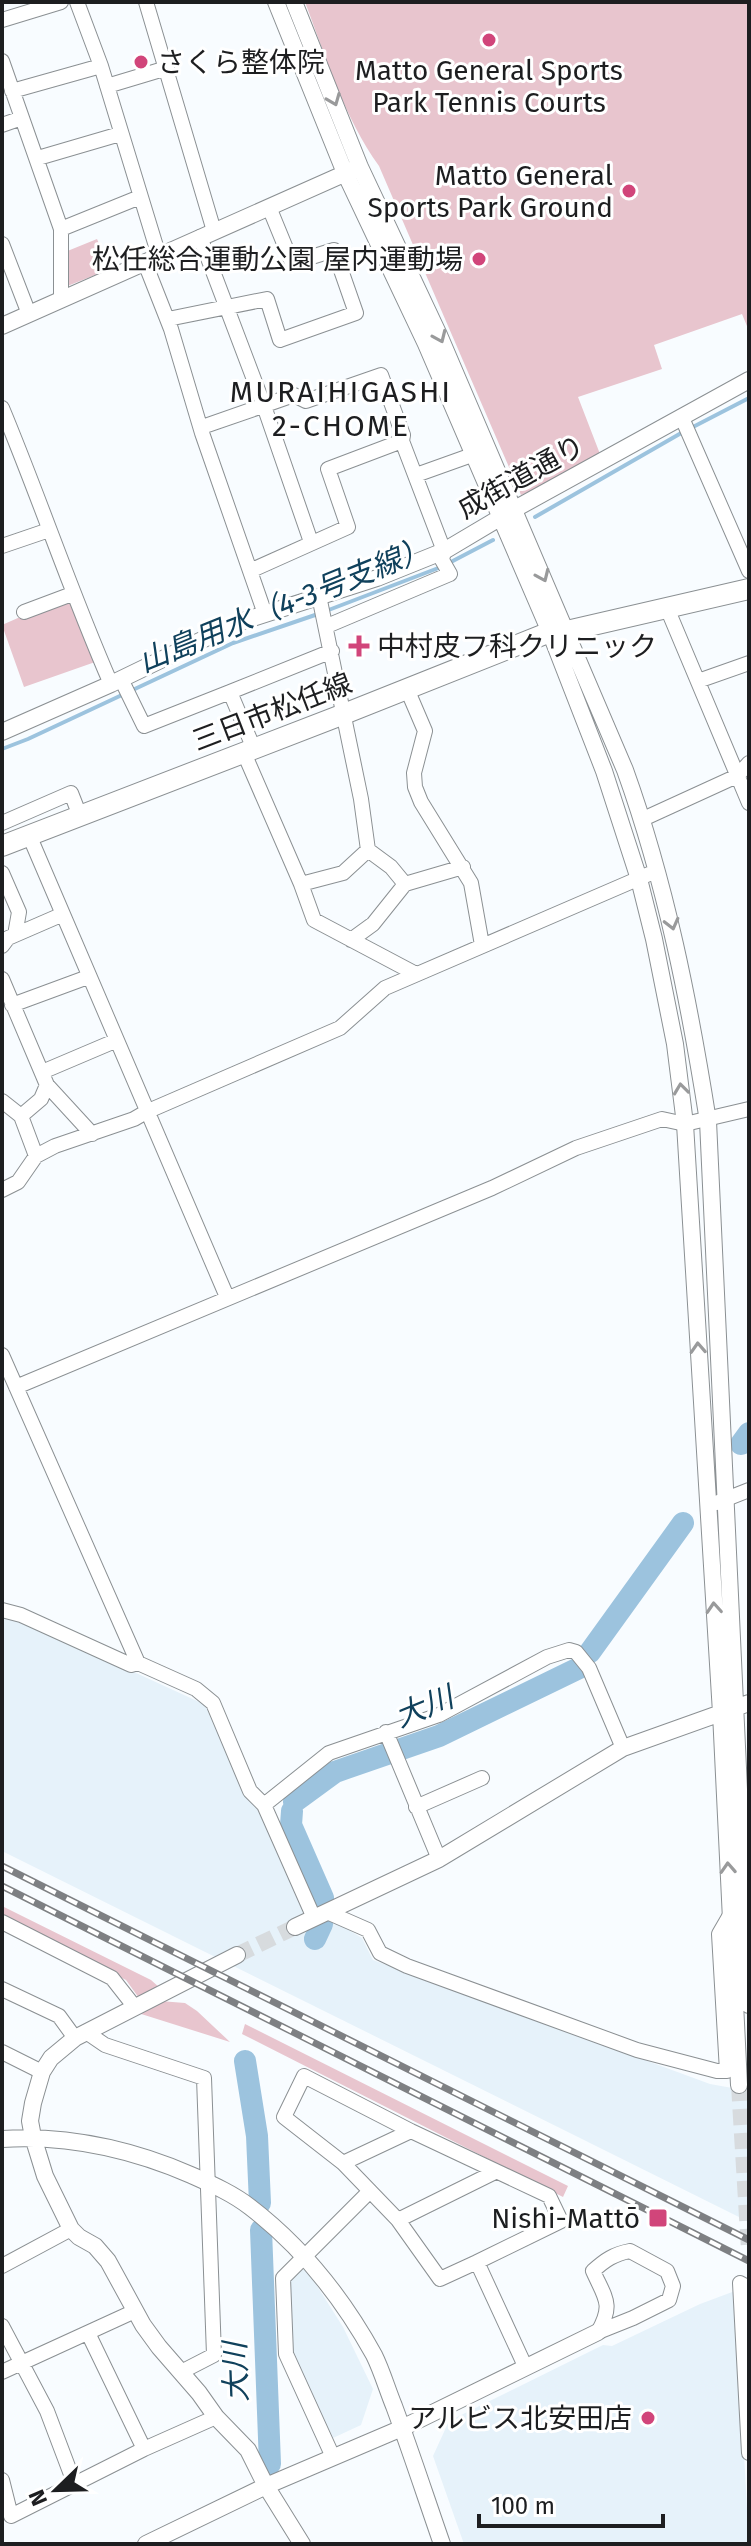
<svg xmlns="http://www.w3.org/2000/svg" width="751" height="2546" viewBox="0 0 751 2546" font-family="'Fira Sans','Noto Sans JP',sans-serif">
<rect width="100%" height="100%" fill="#f8fcff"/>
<path fill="#e6f2fa" d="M 3,1612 L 208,1706 L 247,1799 L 263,1810 L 312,1924 L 329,1918 L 362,1938 L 373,1960 L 710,2084 L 749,2091 L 749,2222 L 2,1851 Z
M 296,2270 L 307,2270 L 343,2327 L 373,2389 L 361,2425 L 333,2438 L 293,2356 L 290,2278 Z
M 735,2291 L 749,2544 L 464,2544 L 433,2456 L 449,2421 L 603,2345 L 612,2346 L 700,2304 Z"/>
<path fill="#e8c5ce" d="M 305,2 L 749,2 L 749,331 L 742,314 L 654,345 L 662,369 L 578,397 L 600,454 L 563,476 L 521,495 L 379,166 C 344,117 326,58 305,2 Z
M 97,239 L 110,269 L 65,287 L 65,252 Z
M 70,595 L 98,661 L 24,687 L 2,625 Z
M 2,1906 L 151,1980 L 160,1988 L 139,1998 L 126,1980 L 2,1917 Z
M 160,2001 L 185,2003 L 197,2011 L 230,2042 L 138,2013 Z
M 245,2024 L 568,2186 L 563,2197 L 242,2034 Z"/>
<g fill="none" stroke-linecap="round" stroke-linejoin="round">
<path stroke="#9cc3de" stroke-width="4" d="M 691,428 L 749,398
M 535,517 L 683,432
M 449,563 L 493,540
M 326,611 L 441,567
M 2,749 L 28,739 L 233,643 L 318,614"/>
<path stroke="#9cc3de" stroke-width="22" d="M 741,1444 L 749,1433
M 590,1652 L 683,1523
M 294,1802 L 335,1772 L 439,1736 L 579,1668
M 292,1811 L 291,1825 L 323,1898
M 315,1939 L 322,1924
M 245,2061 L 257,2136 L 260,2203
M 261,2230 L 270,2464"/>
<path stroke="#d7dbde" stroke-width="16" stroke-dasharray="16 8" stroke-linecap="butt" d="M 237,1955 L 295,1927
M 739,2085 L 749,2250"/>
<defs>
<path id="minor" d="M 77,2 L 101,66 L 159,256
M 146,2 L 214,231
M 2,20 L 61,2
M 2,61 L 61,229 L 61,300
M 107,86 L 167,68
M 12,91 L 101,66
M 2,125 L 22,118
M 38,158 L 120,134
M 61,229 L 140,197
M 200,237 L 264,406 L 311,542
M 2,244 L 29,314
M 145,263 L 171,329 L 202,433 L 265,614
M 168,319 L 267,299 L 280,340 L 356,313 L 334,250 L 292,263 L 269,207
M 2,408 C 40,499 71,593 111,684
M 682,418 L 749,571
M 202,427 L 294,395 L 306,401 L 381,375 L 403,435 L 402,441 L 444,551 L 442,560 L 450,574 L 327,626
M 416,475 L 472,455
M 2,546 L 49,530
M 252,570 L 348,527 L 328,469 L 402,441
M 319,596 L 361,799 L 368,850 L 391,867 L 405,884
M 667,608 L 749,803
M 24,612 L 72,594
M 121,679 L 144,726 L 230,692
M 698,681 L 749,663
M 407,689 L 425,731 L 414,773 L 415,787 L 421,802 L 471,883 L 482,945
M 254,749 L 230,692 L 332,651
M 244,753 L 301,884 L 314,920 L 416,974
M 643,819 L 737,776 L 749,763
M 2,823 L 71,793 L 80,816
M 29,835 L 227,1297
M 2,873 L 19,912 L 15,935
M 301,884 L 343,873 L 368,850
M 351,940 L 373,924 L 405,884 L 463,867
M 2,946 L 8,938 L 61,915
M 2,979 L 47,1085 L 41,1099 L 21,1116
M 12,1005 L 88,977
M 42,1072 L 115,1041
M 47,1085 L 92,1134
M 2,1101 L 21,1116 L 36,1156
M 2,1190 L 18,1182 L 36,1156 L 55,1146 L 134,1119 L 146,1112 L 340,1028 L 385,988 L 649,874
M 2,1355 L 138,1663
M 16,1387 L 492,1188 L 576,1148 L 662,1119 L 685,1124 L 749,1109
M 716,1503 L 749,1490
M 2,1610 L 21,1615 L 131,1665 L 138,1663 L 196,1689 L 213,1703 L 250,1791 L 264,1805 L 314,1918
M 386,1732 L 439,1859
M 264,1805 L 329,1753 L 439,1715 L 547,1657 L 569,1650 L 576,1652 L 589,1668 L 623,1748
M 416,1807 L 482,1778
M 327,1912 L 368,1930 L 380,1953 L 407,1966 L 637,2050 L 717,2071 L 727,2071 L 719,1934 L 730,1915
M 2,1922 L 112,1978 L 134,2006
M 2,1989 L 59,2016 L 75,2038
M 86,2032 L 105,2045 L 204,2078 L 214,2355 L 181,2372
M 2,2052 L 42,2072
M 343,2163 L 411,2131
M 398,2220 L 495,2172
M 630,2251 L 667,2271 L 673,2286 L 669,2300 L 633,2318 L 598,2332 C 614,2304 605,2298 593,2271 C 605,2260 614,2254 630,2251 Z
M 477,2262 L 561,2221 L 549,2196 L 411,2131 L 304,2076 L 284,2117 L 343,2163 L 398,2220 L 440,2279 L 477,2262 L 525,2366
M 2,2266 L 71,2229
M 749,2288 L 740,2283 L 749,2453
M 2,2326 L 47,2411 L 75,2485
M 88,2333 L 144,2449
M 2,2372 L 135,2311
M 333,2457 L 286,2354 L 283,2278 L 370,2191
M 2,2480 L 11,2516 L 144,2449 L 216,2417"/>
<path id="tertiary" d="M 276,2 L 345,173 L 426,344 L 550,632 L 604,771 L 639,879 L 654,939 L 675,1044 L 685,1124 L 721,1713 L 739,2085
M 294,2 L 360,167 L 439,335 L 625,770 C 666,884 689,1001 708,1121 L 749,2005
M 2,326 L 355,169
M 2,732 L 111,684 L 237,623 L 377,578 L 444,551 L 513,510 L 749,380
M 295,1927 L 439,1859 L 623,1748 L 749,1703
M 237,1955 L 75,2038 L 51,2058 L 42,2072 L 33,2103 L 30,2121 L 33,2137 L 45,2176 L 71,2229 L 79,2237 L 95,2246 L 108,2261 L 143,2325 L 159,2347 L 199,2393 L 216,2417 L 248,2450 L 266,2486 L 302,2544
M 2,2139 C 68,2135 131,2149 191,2175 C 211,2184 232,2193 250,2207 C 301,2246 343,2299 374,2355 C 382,2371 387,2389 394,2406 C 411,2452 426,2498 442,2544
M 146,2544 L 266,2486 L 402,2428 L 598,2332"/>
<path id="secondary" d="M 2,846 L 344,714 L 550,632 L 567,631 L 749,589"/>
</defs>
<use href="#minor" stroke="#8b9093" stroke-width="16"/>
<use href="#tertiary" stroke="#8b9093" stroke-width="18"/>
<use href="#secondary" stroke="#8b9093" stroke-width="22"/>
<use href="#minor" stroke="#fff" stroke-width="14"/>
<use href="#tertiary" stroke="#fff" stroke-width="16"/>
<use href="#secondary" stroke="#fff" stroke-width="20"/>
<defs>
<path id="rail" d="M 2,1866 L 749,2240
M 2,1886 L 749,2261"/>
</defs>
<use href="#rail" stroke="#7e8083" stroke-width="7"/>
<use href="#rail" stroke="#fff" stroke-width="4" stroke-dasharray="12" stroke-linecap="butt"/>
</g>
<defs><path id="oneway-chevron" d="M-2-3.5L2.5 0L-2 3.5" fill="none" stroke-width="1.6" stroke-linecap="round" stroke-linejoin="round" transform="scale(2)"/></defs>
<g stroke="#999a9b">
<use href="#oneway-chevron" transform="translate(334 100) rotate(68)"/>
<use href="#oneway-chevron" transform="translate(440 337) rotate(66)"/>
<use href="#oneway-chevron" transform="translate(543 576) rotate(66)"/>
<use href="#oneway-chevron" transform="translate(672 924) rotate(76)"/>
<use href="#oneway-chevron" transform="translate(681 1089) rotate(-97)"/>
<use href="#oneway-chevron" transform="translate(698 1348) rotate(-93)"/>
<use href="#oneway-chevron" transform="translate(714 1608) rotate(-94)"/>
<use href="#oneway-chevron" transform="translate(728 1868) rotate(-93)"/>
</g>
<g fill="#d1457a" stroke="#fff" stroke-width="3">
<circle cx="489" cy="40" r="8"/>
<circle cx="141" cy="62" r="8"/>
<circle cx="629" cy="191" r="8"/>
<circle cx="479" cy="259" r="8"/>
<path d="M355 634h8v8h8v8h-8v8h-8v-8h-8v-8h8z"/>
<rect x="648" y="2208" width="20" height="20" rx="4"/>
<circle cx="648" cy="2418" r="8"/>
</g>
<g text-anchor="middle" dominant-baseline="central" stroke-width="6" stroke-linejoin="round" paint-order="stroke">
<g font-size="28" fill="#1d1e20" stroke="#fff" text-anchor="end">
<text x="157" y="62" text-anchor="start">さくら整体院</text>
<text x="489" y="70" text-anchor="middle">Matto General Sports<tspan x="489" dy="32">Park Tennis Courts</tspan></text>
<text x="613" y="175">Matto General<tspan x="613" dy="32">Sports Park Ground</tspan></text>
<text x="463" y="259">松任総合運動公園 屋内運動場</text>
<text x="377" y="646" text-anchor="start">中村皮フ科クリニック</text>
<text x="640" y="2218">Nishi-Mattō</text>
<text x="632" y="2418">アルビス北安田店</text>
</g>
<g font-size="28" fill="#1d1e20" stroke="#fff">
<text transform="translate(521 477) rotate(-29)">成街道通り</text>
<text transform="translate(272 712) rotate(-21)">三日市松任線</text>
</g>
<g font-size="30" letter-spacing="2" fill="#1d1e20" stroke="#fff">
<text x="341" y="392">MURAIHIGASHI<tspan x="341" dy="34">2-CHOME</tspan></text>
</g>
<g font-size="30" font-style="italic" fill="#10415c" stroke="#fff">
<text transform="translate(284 605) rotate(-22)">山島用水（4-3号支線）</text>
<text transform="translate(424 1707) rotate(-22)">大川</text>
<text transform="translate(236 2372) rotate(-92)">大川</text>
</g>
</g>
<rect width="751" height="2546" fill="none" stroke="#1d1e20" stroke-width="8"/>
<g transform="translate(56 2490) rotate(247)" stroke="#ffffff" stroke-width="6" paint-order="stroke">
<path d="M0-6L14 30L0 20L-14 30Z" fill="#1d1e20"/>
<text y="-12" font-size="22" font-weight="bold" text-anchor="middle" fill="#1d1e20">N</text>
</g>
<path d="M479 2514v12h184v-12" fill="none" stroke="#1d1e20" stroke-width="4"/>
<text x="491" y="2514" font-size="24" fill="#1d1e20" stroke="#ffffff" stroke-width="6" paint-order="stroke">100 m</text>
</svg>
